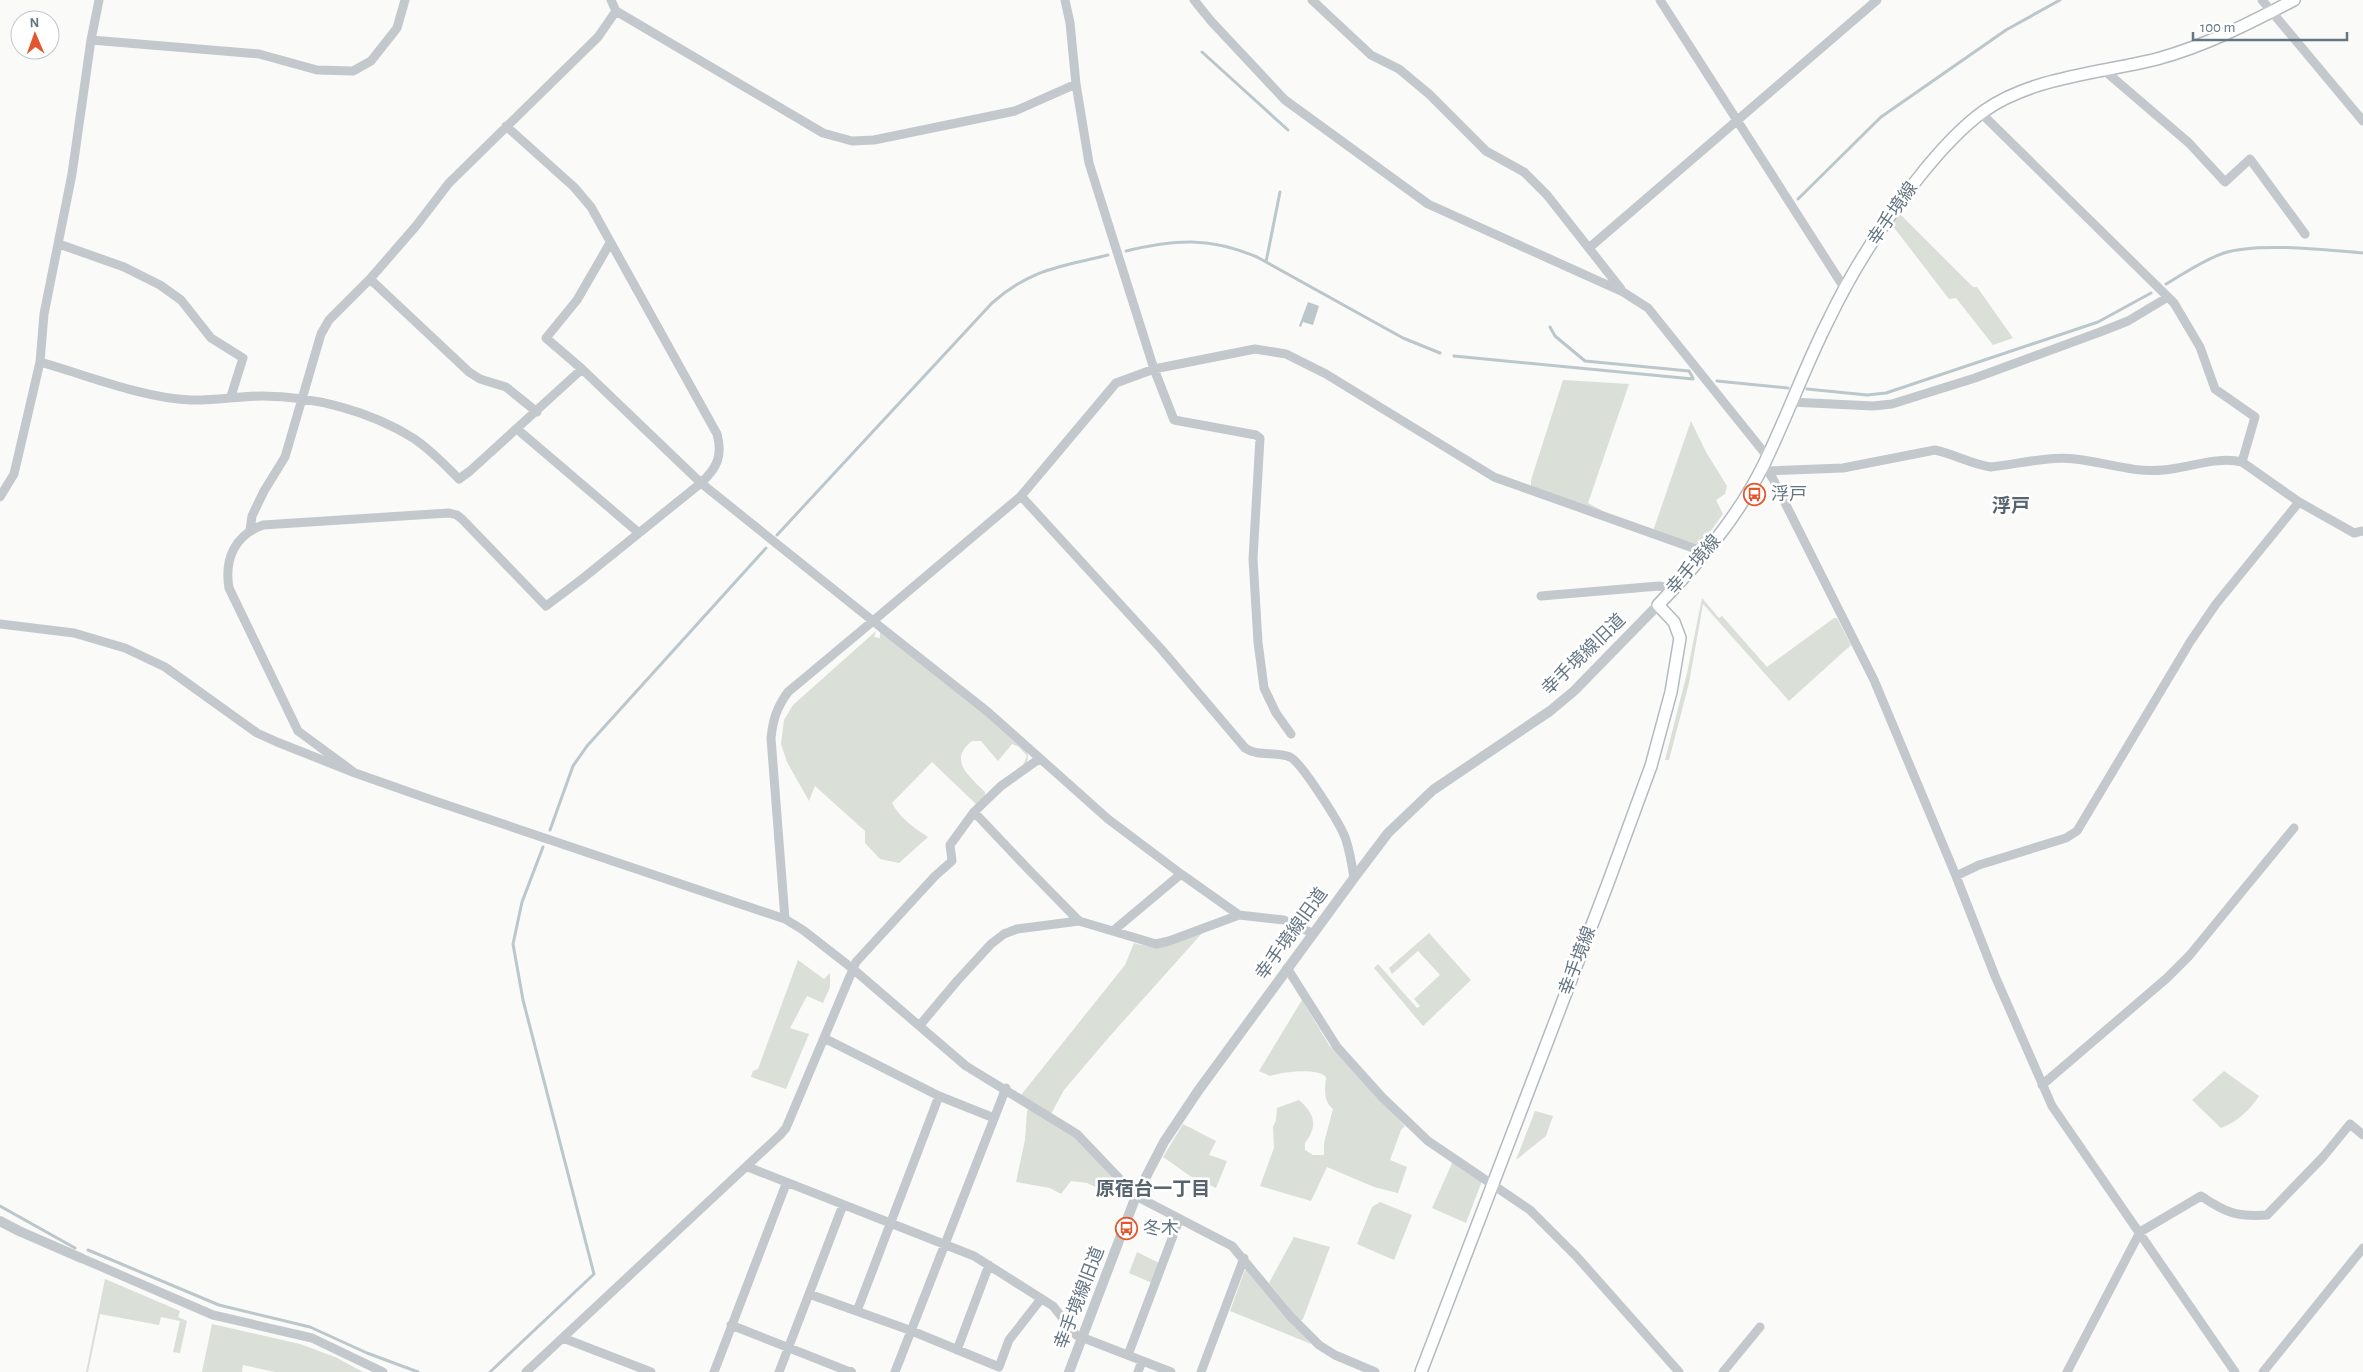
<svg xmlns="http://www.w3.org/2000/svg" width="2363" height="1372" viewBox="0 0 2363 1372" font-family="'Alegreya Sans','Noto Sans JP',sans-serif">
<rect width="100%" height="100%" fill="#fafaf8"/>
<path fill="#dadfd7" d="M 1899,213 L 1973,287 L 1977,287 L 2013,338 L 1993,345 L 1956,298 L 1949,299 L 1892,225 Z
M 1563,380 L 1629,384 L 1588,503 L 1601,510 L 1602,512 L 1531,487 L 1531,480 Z
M 1691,421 L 1706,452 L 1727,486 L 1725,494 L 1716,500 L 1723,514 L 1699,547 L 1653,531 Z
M 1702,598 L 1719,618 L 1722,616 L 1767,667 L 1834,618 L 1837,618 L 1851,645 L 1789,701 L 1703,604 L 1689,683 L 1669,760 L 1665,760 L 1687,673 Z
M 880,630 L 987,714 L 1027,752 C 1031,763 1022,768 1013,774 L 1023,765 L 1027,756 L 1019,747 L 1012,744 L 998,761 L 981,741 L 972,741 C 947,760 970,777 985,792 L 985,796 L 977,805 L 932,762 L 892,803 C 900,818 914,828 928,837 L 899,863 L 880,859 L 865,843 L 865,831 L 815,786 L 809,801 L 787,762 L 781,744 L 784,720 L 793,705 L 876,631 L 874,637 L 880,638 Z
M 1204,931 L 1110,1036 L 1064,1090 L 1051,1114 L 1021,1095 L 1125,965 L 1134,943 C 1158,951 1182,940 1204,931 Z
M 1429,933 L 1471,980 L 1423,1026 L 1374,968 L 1378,964 L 1417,1008 L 1420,1006 L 1414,999 L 1440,975 L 1418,951 L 1392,974 L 1389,968 Z
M 798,960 L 824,979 L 830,973 L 830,987 L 823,1003 L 807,996 L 790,1028 L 809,1034 L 786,1089 L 751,1077 L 753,1071 L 758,1069 Z
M 1302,1000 L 1329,1045 L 1405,1126 L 1401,1130 L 1390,1160 L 1407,1167 L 1398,1193 L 1374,1187 L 1327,1167 L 1311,1201 L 1260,1186 L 1274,1148 L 1273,1127 L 1276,1120 L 1277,1108 L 1299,1100 C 1315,1114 1318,1126 1305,1143 L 1305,1150 L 1313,1155 L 1324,1155 L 1324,1143 L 1333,1109 C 1323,1101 1325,1089 1326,1077 C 1317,1067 1281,1072 1270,1076 L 1259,1071 Z
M 2224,1071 L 2259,1096 C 2250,1110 2237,1122 2221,1128 L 2192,1100 Z
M 1029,1109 L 1075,1136 L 1124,1191 L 1118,1198 L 1087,1183 L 1071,1181 L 1061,1194 L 1050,1188 L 1016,1182 L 1025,1140 L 1027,1111 Z
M 1535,1111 L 1553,1116 L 1546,1136 L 1516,1160 Z
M 1183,1124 L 1216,1141 L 1209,1155 L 1227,1161 L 1216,1188 L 1190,1176 L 1163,1157 Z
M 1453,1161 L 1482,1181 L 1466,1223 L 1432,1208 Z
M 1380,1202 L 1412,1215 L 1394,1260 L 1357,1244 L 1372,1207 Z
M 1294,1237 L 1330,1247 L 1303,1319 L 1300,1321 L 1269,1283 Z
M 1137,1252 L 1159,1263 L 1152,1283 L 1129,1273 Z
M 1248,1268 L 1287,1318 L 1311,1344 L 1230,1311 L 1245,1270 Z
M 105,1279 L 180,1311 L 178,1317 L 187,1321 L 180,1353 L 173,1352 L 180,1321 L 161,1317 L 159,1325 L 100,1314 L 88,1372 L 86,1372 Z
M 212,1324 L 300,1344 L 335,1357 L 363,1372 L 275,1372 L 243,1365 L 242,1372 L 202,1372 Z"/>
<path fill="#bbc7cb" d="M 1308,302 L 1319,306 L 1313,325 L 1303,322 L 1301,327 L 1299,326 Z"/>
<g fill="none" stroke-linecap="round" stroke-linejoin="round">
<path stroke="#bbc7cb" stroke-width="3" d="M 1202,52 L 1288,130
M 1798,199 L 1881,117 L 2006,30 L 2060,0
M 1126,251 C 1175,239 1210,237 1257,257 L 1403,338 L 1440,353
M 1266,262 L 1280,192
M 2166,284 C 2185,273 2203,260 2224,253 C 2257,242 2327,250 2363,253
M 1550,327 L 1555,336 L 1585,361 L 1689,371 L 1693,378
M 1454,356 L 1693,379
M 1717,381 L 1788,388
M 1807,389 L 1867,395 L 1886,393 L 2098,322 L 2151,293
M 777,535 L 992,303 C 1032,268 1060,267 1108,255
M 550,830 L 573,766 L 587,746 L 766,548
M 0,1206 L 75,1248
M 88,1250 L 219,1305 L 310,1327 L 367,1353 L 418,1372
M 490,1372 L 594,1274 L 523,1000 L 513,944 L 522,902 L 543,847"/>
<defs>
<path id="secondary" d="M 1421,1372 L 1608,883 L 1651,766 L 1671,692 L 1680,638 L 1674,622 L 1658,605 C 1699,563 1738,517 1764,464 C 1787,417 1805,366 1829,319 C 1853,269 1884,221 1919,177 C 1938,153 1959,129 1984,111 C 2032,77 2101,73 2157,59 C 2205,46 2250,23 2294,0"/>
</defs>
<use href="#secondary" stroke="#b3babf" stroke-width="14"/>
<path stroke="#c3c8cc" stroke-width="9" d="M 1065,0 L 1070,23 L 1076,84 L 1089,163 L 1154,369 L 1174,420 L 1256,435 L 1260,438 L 1253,559 L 1258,642 L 1264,688 L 1276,713 L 1291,734
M 1194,0 L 1211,21 L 1285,100 L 1428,204 L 1623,292 L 1648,308 L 1767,456
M 1312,0 L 1371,55 L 1399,69 L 1429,94 L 1486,151 L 1524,172 L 1547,195 L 1621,289
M 1660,0 L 1845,289
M 2262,0 L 2363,121
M 616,11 L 823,133 L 852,141 L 874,140 L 1015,111 L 1076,84
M 91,40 L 259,54 L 317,70 L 353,71 L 371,61 L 397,28 L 405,0
M 2105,71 L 2189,143 L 2225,182 L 2250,159 L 2305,234
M 1981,113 L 2174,303 L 2200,347 L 2215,389 L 2255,417 L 2242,462
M 59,244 L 124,267 L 160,285 L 181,300 L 211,338 L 243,358 L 231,396
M 1589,248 L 1877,0
M 370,279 L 469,372 L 480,379 L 506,387 L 537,412
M 40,362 C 86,375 143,398 190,400 C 214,401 238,396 262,396 C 313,396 370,411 413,438 C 430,449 444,464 459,479 L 470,471 L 582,369 L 701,483 L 873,621 L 1021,496 L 1116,383 L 1154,369 L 1255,349 L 1286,354 L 1326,374 L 1494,477 L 1707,553
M 582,369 L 546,338 L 577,300 L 610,243
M 1791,402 L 1873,406 L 1892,404 L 1975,378 L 2100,332 L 2128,321 L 2168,297
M 517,429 L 639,533
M 1764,465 L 1773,479 L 1874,680 L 1956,876 L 1995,976 L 2052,1106 L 2235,1372
M 1768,471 L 1843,468 L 1935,450 C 1954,454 1971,464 1991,467 C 2018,464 2048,456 2075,459 C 2105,462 2132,473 2163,470 C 2189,468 2216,456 2242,462 L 2299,502 L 2354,533 L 2363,531
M 1021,496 L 1162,650 L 1245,748 C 1258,757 1275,751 1290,757 C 1301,762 1342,826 1346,840 C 1350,852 1352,865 1354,878
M 0,497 L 14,474 L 40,362 L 44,314 L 72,174 L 91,40 L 99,0
M 250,530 L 252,516 L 264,491 L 285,457 L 321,334 L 329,320 L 370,279 L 416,226 L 449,183 L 598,37 L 616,11 L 611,0
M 1541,596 L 1659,586 L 1675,589
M 0,624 L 74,633 L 125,648 L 165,667 L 257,733 L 277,742 L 355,773 L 429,799 L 785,919 L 803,930 L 853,969 L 856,962 L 935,876 L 952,861 L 950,845 L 974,812
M 1039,759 L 1001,786 L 974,812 L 1028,869 L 1079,921
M 355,773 L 298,731 L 229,588 C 224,559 235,535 263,525 L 449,513 L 457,515 L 463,520 L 546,606 L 582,579 L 701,483 C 717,468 723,456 717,434 L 591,207 L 574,187 L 506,126
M 1956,876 L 1979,865 L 2066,838 L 2077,831 L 2190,642 L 2216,604 L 2299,502
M 785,919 L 771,738 C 773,719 777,707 788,692 L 873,621 L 988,712 L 1108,819 L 1181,874 L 1239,915 L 1284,920 L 1312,933
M 1113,931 L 1181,874
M 1287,968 L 1337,1047 L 1382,1097 L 1428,1141 L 1530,1210 L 1577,1257 L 1679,1372
M 920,1025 L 957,981 L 991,944 L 1004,934 L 1017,929 L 1079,921 L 1156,944 L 1169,941 L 1239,915
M 824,1038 L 939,1096 L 994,1118
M 2042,1085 L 2167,978 L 2189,956 L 2294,828
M 748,1167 L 974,1256 L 1053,1306 L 1076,1335 L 1171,1372
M 81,1258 L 213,1315 L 312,1338 L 383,1372
M 809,1294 L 843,1205
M 857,1311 L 939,1096
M 731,1325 L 850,1372
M 563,1338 L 651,1372
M 957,1350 L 989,1265
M 1128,1355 L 1179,1220
M 526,1372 L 780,1135 L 786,1128 L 853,969 L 966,1066 L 1077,1134 L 1136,1196 L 1232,1246 L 1291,1317 L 1319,1345 L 1335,1355 L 1375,1372
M 714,1372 L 786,1184
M 779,1372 L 809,1294 L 912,1331 L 999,1367 L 1009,1340 L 1041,1299
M 895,1372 L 1006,1088
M 1138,1372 L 1142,1361
M 1201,1372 L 1244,1258
M 1723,1372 L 1760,1327
M 2067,1372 L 2140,1232 L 2201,1196 C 2226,1213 2237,1217 2267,1215 L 2323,1157 L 2350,1124 L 2363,1135
M 2263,1372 L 2363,1248"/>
<path stroke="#c3c8cc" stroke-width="10" d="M 0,1221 L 19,1231 L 81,1258
M 849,1372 L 851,1372
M 1069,1372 L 1136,1196 L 1164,1142 L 1198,1091 L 1354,878 L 1388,833 L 1433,790 L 1550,711 L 1574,691 L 1658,605"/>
<use href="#secondary" stroke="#fff" stroke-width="11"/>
</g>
<defs>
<symbol id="bus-ring" viewBox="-11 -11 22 22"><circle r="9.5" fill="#fff" stroke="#e4572e" stroke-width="1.5"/><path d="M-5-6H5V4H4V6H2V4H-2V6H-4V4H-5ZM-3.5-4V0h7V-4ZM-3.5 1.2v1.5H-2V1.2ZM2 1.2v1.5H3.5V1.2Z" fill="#e4572e"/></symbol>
</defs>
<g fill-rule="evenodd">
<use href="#bus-ring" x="1742" y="482" width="25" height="25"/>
<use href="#bus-ring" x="1114" y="1216" width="25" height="25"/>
</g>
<g text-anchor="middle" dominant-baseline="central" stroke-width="5" stroke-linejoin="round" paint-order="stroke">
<g font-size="18" fill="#657683" stroke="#fff">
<text transform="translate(1893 214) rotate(-55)">幸手境線</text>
<text transform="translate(1694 565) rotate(-49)">幸手境線</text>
<text transform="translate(1584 655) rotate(-44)">幸手境線旧道</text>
<text transform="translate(1292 934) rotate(-54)">幸手境線旧道</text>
<text transform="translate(1578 961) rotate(-69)">幸手境線</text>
<text transform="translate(1080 1298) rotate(-69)">幸手境線旧道</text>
</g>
<g font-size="18" fill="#657683" stroke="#fff" text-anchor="start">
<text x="1771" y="495">浮戸</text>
<text x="1143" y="1229">冬木</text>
</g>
<g font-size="19" font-weight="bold" fill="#57646e" stroke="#fff">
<text x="2011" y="506">浮戸</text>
<text x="1153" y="1189">原宿台一丁目</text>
</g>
</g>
<g transform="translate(35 35) rotate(358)"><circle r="24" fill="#ffffff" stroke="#c1c8cd"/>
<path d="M0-4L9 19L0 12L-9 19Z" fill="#e4572e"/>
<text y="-8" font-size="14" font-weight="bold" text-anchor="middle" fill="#657683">N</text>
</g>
<path d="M2193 32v8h154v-8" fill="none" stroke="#657683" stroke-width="2.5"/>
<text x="2200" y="32" font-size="15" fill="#657683" stroke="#ffffff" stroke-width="4" paint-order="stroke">100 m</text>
</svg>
